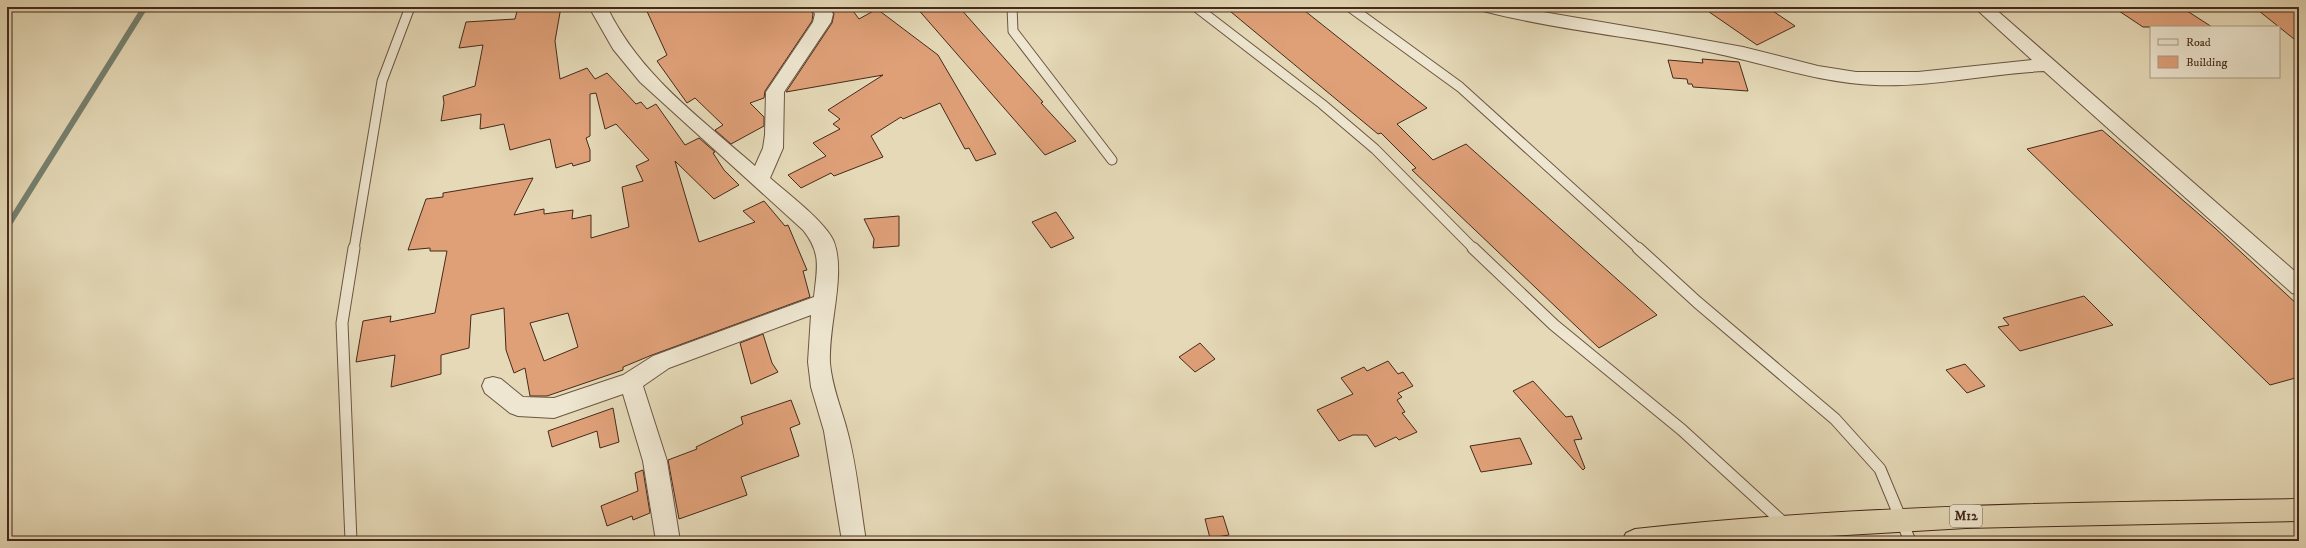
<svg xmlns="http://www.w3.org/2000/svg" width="2306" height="548" viewBox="0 0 2306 548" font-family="'IM FELL DW Pica',serif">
<rect width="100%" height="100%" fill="#e5d9b7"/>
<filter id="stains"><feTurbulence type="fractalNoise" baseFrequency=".005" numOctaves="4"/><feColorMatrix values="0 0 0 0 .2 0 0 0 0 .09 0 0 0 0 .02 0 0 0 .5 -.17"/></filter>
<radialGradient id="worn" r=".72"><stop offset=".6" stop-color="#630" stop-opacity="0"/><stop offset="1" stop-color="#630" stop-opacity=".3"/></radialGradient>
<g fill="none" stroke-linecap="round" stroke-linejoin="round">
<path stroke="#768170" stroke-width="6" d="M 7,227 L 145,7"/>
</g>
<path fill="#dfa078" stroke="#452a1b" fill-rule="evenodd" d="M 518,7 L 561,7 L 555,41 L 560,79 L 587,68 L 595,79 L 607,73 L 636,104 L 641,102 L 647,109 L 656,104 L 685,145 L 699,138 L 715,152 L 713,153 L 724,170 L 739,185 L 714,199 L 675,161 L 699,242 L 755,222 L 743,211 L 764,201 L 785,226 L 788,225 L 807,270 L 803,271 L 810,297 L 652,355 L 623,367 L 623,370 L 547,396 L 530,396 L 525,368 L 514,373 L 506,350 L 504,308 L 471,315 L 469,348 L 441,355 L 441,374 L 391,387 L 395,355 L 356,362 L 363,321 L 391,316 L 390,322 L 435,313 L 447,251 L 430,251 L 430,248 L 408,250 L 426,199 L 443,197 L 443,193 L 533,178 L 514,215 L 544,209 L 544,214 L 573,210 L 572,219 L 591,215 L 591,238 L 629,227 L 622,187 L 643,181 L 636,166 L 649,160 L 616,124 L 605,129 L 596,93 L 590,94 L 590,136 L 586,138 L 590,150 L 590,161 L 573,166 L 572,163 L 556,168 L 550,139 L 510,150 L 504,124 L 480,129 L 481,114 L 441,121 L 444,103 L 443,96 L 475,86 L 483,45 L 459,48 L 466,22 L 515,19 ZM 568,313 L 578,347 L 544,361 L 530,323 Z
M 645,7 L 810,7 L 813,14 L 812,21 L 765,91 L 764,98 L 750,103 L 764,117 L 764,126 L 731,144 L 715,130 L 723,125 L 695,98 L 687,103 L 657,61 L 667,55 Z
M 831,7 L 850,7 L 859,19 L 877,9 L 938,55 L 996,154 L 976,161 L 969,148 L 965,149 L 940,103 L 903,119 L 901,117 L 871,136 L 883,157 L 834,176 L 831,173 L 801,188 L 788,175 L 826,156 L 813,143 L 840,129 L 833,124 L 840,119 L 828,110 L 883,75 L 786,92 L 832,23 L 834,14 Z
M 916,7 L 959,7 L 1043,102 L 1041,103 L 1076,141 L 1045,155 Z
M 1225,7 L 1300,7 L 1427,108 L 1397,124 L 1433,160 L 1466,144 L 1657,315 L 1599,348 L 1412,170 L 1416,168 L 1381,133 L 1378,134 Z
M 1702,7 L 1767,7 L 1795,26 L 1757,45 Z
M 2113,7 L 2181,7 L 2212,27 L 2143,27 Z
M 2254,7 L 2299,7 L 2299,43 Z
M 1702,59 L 1739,62 L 1748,91 L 1693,87 L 1692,84 L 1688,84 L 1687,79 L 1673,78 L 1668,60 L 1703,63 Z
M 2102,130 L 2215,228 L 2299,306 L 2299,377 L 2270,385 L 2027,149 Z
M 1056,212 L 1074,238 L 1051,248 L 1032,222 Z
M 899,216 L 899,246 L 873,248 L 874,239 L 864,219 Z
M 2084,296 L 2113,325 L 2020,351 L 1998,327 L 2009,325 L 2003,318 Z
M 763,334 L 772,363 L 778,372 L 751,384 L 740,343 Z
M 1200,343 L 1215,359 L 1195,372 L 1179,357 Z
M 1388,361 L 1398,374 L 1403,372 L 1413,386 L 1398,393 L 1402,397 L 1397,400 L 1405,412 L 1402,413 L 1417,432 L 1399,440 L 1396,437 L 1375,447 L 1367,435 L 1353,435 L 1339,441 L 1317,410 L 1353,394 L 1341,378 L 1364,367 L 1367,371 Z
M 1965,364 L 1985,386 L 1967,393 L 1946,370 Z
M 1533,381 L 1566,417 L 1572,416 L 1582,439 L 1574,440 L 1585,468 L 1583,470 L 1513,391 Z
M 791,400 L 800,424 L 790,428 L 799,456 L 741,477 L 747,495 L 679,519 L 668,460 L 697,449 L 696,447 L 743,424 L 741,417 Z
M 613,408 L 619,442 L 600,448 L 597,431 L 552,447 L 548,431 Z
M 1520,438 L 1532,464 L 1481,472 L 1470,446 Z
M 643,470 L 650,513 L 633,520 L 632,516 L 607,526 L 601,506 L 638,491 L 635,473 Z
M 1223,516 L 1229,535 L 1210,538 L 1205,519 Z"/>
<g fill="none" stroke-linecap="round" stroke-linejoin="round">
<defs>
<path id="lane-far1" d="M 1012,7 L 1013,31 L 1112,160
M 1196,7 L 1322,104 L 1375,149 L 1474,249
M 1350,7 L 1460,87 L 1639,249
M 354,249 L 382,81 L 410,7"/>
<path id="lane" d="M 1473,248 L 1554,325 L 1682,430 L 1786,525
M 1638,248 L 1697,302 L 1835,419 L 1880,469 L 1910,541
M 351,541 L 342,323 L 354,248"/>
<path id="street" d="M 589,7 L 607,7 C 639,74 700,118 755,166 L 763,148 L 765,135 L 766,92 L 813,22 L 815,14 L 811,7 L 829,7 L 833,14 L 831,22 L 784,92 L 783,148 L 770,178 C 786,192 827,223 834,242 C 846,275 828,326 830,363 C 832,387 841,407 847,430 C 857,466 860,505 866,541 L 842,541 L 824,431 L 811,387 L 808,362 L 811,315 L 669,368 L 643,386 L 667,461 L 680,541 L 656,541 L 643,461 L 623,394 L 554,418 L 518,416 L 510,413 L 485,393 L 482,386 L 485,379 L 493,377 L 501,379 L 523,397 L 554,398 L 623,375 L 653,356 L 814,297 C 817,268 822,254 803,230 L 640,82 L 613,49 Z
M 1480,7 L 1514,7 L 1666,33 L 1743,47 L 1818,66 L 1856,72 L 1918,72 L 2032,60 L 1974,7 L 1993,7 L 2299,275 L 2299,295 L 2292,293 L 2044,71 C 1988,74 1932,87 1875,85 C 1819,83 1764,63 1709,52 C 1634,37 1557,30 1483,11 Z"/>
<path id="highway" d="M 2299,499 L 2299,521 L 1966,528 L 1746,541 L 1622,541 L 1626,533 L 1635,529 C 1856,505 2077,502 2299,499 Z"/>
</defs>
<use href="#lane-far1" stroke="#6d5642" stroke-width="11"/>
<use href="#lane" stroke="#6d5642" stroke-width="13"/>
<use href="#street" stroke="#6d5642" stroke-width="2"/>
<use href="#highway" stroke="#452a1b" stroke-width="2"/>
<use href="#lane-far1" stroke="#eee6d0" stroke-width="9"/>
<use href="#lane" stroke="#eee6d0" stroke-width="11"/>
<use href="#street" fill="#eee6d0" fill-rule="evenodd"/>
<use href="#highway" fill="#e5d9b7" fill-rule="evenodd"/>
</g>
<g text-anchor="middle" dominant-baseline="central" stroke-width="4" stroke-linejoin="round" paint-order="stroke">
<rect fill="#eee6d0" stroke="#786251" stroke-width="1" x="1950" y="505" width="32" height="22" rx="3"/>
<g font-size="13" font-weight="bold" fill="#452a1b">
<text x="1966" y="516">M12</text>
</g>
</g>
<rect width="2306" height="548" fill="none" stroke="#e5d9b7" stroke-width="24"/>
<rect x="8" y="8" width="2290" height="532" fill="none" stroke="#452a1b" stroke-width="2"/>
<rect x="12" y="12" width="2282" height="524" fill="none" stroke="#452a1b"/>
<rect x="2150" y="26" width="130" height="52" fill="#eee6d0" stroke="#aa9b88"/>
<rect x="2158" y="39" width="20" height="6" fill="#eee6d0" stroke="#aa9b88"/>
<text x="2186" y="46" font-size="12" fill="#452a1b">Road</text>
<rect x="2158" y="56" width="20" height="12" fill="#dfa078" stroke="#aa9b88"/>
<text x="2186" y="66" font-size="12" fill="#452a1b">Building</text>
<rect width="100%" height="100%" filter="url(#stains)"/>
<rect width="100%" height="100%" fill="url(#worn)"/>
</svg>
